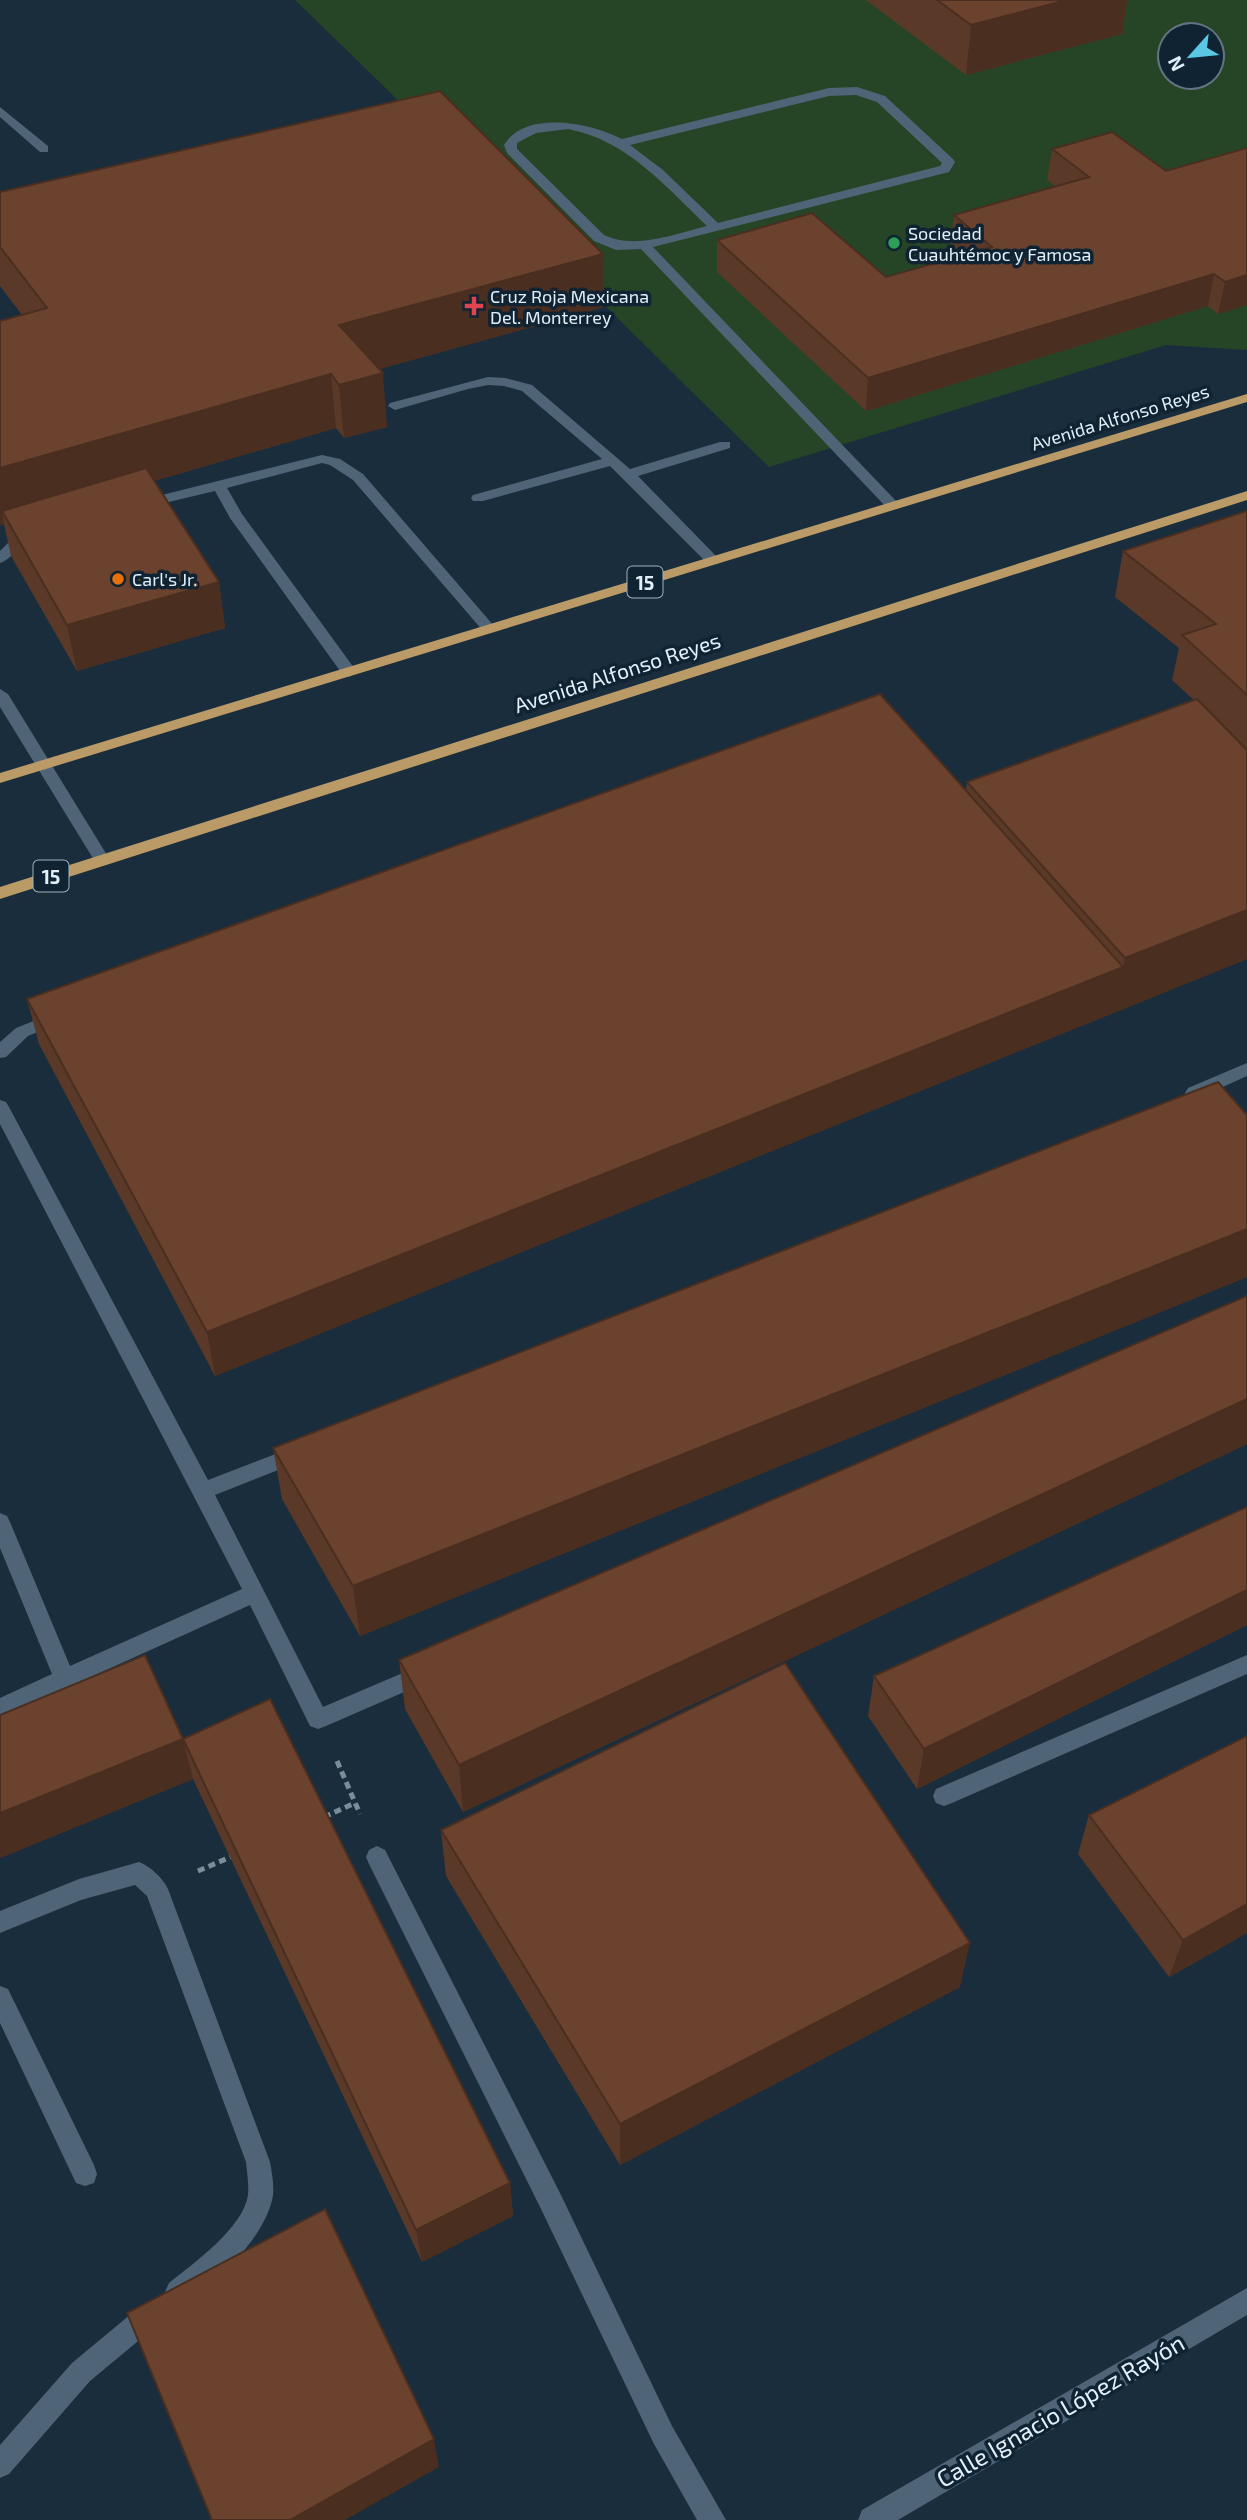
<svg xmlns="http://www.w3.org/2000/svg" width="1247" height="2520" viewBox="0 0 1247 2520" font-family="'Exo 2',sans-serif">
<rect width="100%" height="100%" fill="#192d3d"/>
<path fill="#264426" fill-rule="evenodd" d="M 295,0 L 1247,0 L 1247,350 L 1166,345 L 769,467 C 610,313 455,154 295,0 ZM 1170,35 L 1212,35 L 1212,77 L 1170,77 Z"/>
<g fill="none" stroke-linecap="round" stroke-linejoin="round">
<path stroke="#7c8d9a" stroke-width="5" stroke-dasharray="7 4.5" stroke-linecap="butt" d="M 337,1761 L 360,1814
M 324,1817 L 355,1803
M 198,1871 L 235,1855"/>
<path fill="#4f6577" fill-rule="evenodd" d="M 857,87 L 885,96 L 953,159 L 955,162 L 949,172 L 653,247 L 898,503 L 900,506 L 898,509 L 888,509 L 641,249 L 616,250 L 594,241 L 507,153 L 504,145 C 525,109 592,123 622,139 L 829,88 ZM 856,95 L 877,102 L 942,163 L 940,166 L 718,223 L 663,170 L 630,145 L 829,96 ZM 568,129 C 627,140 665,186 707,226 C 674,234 636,250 604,235 L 517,149 L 517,143 L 536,133 Z
M 0,107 L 48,146 L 48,152 L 40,152 L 0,117 Z
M 488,377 L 505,378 L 532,385 L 630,469 L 720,442 L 730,442 L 730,448 L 638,476 L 718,558 L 720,561 L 718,564 L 708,564 L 610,466 L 483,501 L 473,501 L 471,498 L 473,495 L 602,459 L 522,391 L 504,386 L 488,385 L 468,389 L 395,410 L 388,406 L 390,403 Z
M 322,455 L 340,459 L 363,474 L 494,626 L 497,629 L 494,632 L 484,632 L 353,480 L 330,465 L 322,463 L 227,488 L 242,514 L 357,672 L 349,677 L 343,675 L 230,518 L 215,491 L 139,509 L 132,505 L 134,502 Z
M 30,534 L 37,538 C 32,543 27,544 20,548 C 13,553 9,560 0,563 L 0,551 L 9,542 Z
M 56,1012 L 62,1014 L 65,1018 L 62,1022 L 28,1036 L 6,1057 L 0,1058 L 0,1042 L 16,1028 Z
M 1247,1063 L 1247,1076 L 1194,1100 L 1188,1098 L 1185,1093 L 1188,1088 Z
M 0,1100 L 6,1102 L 9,1107 L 208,1480 L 299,1445 L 306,1447 L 309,1453 L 306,1459 L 215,1495 L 323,1707 L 426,1663 L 434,1665 L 437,1672 L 434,1679 L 326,1726 L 318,1729 L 310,1726 L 250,1605 L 0,1718 L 0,1698 L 52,1674 L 0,1548 L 0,1513 L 7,1516 L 10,1522 L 70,1666 L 242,1589 L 0,1124 Z
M 1247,1655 L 1247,1674 L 952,1803 L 944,1806 L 936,1803 L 933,1796 L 936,1789 Z
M 377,1846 L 385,1850 L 559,2191 L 672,2426 L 726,2520 L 697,2520 L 654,2444 L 541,2209 L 369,1864 L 366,1857 L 369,1850 Z
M 139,1862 C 151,1867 162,1877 168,1889 L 270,2162 C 272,2173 274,2184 273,2195 C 268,2234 213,2290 178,2305 L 169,2301 L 165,2292 L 169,2283 C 194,2263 243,2228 248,2195 C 249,2184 247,2173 246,2162 L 147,1896 L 135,1885 L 81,1900 L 0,1933 L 0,1911 L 79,1879 Z
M 0,1986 L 8,1989 L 94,2165 L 97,2174 L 94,2183 L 85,2186 L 76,2183 L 0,2023 Z
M 152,2300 L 161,2304 L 165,2313 L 161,2322 L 90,2381 L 9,2474 L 0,2478 L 0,2445 L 72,2363 L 143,2304 Z"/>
<path fill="#4f6577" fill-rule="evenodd" d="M 0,689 L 8,694 L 110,860 L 108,864 L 102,866 L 94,860 L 0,707 Z
M 1247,2288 L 1247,2315 L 898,2520 L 858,2520 L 862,2510 Z"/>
<path fill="#ba9a66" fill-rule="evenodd" d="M 1247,394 L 1247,402 L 0,783 L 0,773 Z
M 1247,491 L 1247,500 L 0,899 L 0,887 Z"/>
</g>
<path fill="#5b3928" d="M 866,0 L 1127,0 L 1122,34 L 966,75 Z
M 1247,148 L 1247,305 L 1218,314 L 1208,306 L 866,411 L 717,272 L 717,240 L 886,277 L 961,256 L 950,247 L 954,215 L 1055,186 L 1047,180 L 1052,149 L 1166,171 Z
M 0,192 L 603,254 L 604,307 L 379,369 L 387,427 L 344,438 L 336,428 L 154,481 L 219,582 L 225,628 L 77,671 L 11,556 L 4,524 L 0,526 L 22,315 L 0,286 Z
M 1247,511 L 1247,959 L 215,1376 L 39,1044 L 27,999 L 966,791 L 967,782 L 1194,700 L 1172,680 L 1179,648 L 1115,597 L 1123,551 Z
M 1247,1115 L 1247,1277 L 360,1636 L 282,1499 L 273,1448 Z
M 1247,1296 L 1247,1444 L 463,1812 L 405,1709 L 399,1660 Z
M 1247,1507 L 1247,1625 L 917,1789 L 868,1716 L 874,1676 Z
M 183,1739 L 510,2183 L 513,2216 L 422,2262 L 193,1779 L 0,1858 Z
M 1089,1815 L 1247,1933 L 1169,1977 L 1078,1854 Z
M 441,1830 L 960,1987 L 620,2165 L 446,1876 Z"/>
<path fill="#4a2e20" d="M 1067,0 L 1127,0 L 1122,34 L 966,75 L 971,25 Z
M 603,254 L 604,307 L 344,379 L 339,325 Z
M 1214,274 L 1208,306 L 866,411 L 868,378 Z
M 1247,275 L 1247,305 L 1218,314 L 1225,282 Z
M 383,373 L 387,427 L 344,438 L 339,385 Z
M 331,374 L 336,428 L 9,523 L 2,511 L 4,524 L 0,526 L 0,468 Z
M 219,582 L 225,628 L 77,671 L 67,625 Z
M 1247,910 L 1247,959 L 215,1376 L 207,1332 L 1123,967 L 1125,958 Z
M 1247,1229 L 1247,1277 L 360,1636 L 353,1586 Z
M 1247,1399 L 1247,1444 L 463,1812 L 459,1765 Z
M 1247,1590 L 1247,1625 L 917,1789 L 924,1749 Z
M 183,1739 L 193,1779 L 0,1858 L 0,1813 Z
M 1247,1904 L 1247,1933 L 1169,1977 L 1183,1940 Z
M 970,1943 L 960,1987 L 620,2165 L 620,2124 Z
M 510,2183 L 513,2216 L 422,2262 L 416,2230 Z
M 434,2439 L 439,2467 L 345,2520 L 290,2520 Z"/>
<path fill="#6a422e" stroke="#4a2e20" stroke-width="2" d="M 937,0 L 1067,0 L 971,25 Z
M 440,91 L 603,254 L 339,325 L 383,373 L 339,385 L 331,374 L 0,468 L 0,321 L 47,308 L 0,247 L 0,192 Z
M 1112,132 L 1166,171 L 1247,148 L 1247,275 L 1225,282 L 1214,274 L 868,378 L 717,240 L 812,213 L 886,277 L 992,247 L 954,215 L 1089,177 L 1052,149 Z
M 146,468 L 219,582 L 67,625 L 2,511 Z
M 1247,511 L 1247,695 L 1182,635 L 1216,624 L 1123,551 Z
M 880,694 L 1123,967 L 207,1332 L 27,999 Z
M 1197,699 L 1247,750 L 1247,910 L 1125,958 L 967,782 Z
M 1218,1082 L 1247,1115 L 1247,1229 L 353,1586 L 273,1448 Z
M 1247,1296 L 1247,1399 L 459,1765 L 399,1660 Z
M 1247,1507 L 1247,1590 L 924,1749 L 874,1676 Z
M 145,1655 L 183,1739 L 0,1813 L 0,1715 Z
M 785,1663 L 970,1943 L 620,2124 L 441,1830 Z
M 270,1699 L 510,2183 L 416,2230 L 183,1739 Z
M 1247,1736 L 1247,1904 L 1183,1940 L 1089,1815 Z
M 325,2209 L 434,2439 L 290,2520 L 212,2520 L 127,2313 Z"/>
<circle fill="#2e9e5b" stroke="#0f2333" stroke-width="2.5" cx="894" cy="243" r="7"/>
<path fill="#e0444e" stroke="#0f2333" stroke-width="2.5" d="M470.5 295.5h7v7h7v7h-7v7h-7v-7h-7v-7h7z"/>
<circle fill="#e8710a" stroke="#0f2333" stroke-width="2.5" cx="118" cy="579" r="7"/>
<g text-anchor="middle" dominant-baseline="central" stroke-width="7" stroke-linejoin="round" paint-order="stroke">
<g font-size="18" fill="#e2eff9" stroke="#0f2333" text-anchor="start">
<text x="908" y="233">Sociedad<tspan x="908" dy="21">Cuauhtémoc y Famosa</tspan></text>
<text x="490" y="296">Cruz Roja Mexicana<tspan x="490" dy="21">Del. Monterrey</tspan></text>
<text x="132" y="579">Carl's Jr.</text>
</g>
<g font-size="18" fill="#e2eff9" stroke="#0f2333">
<text transform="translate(1120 417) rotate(-17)">Avenida Alfonso Reyes</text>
</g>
<g fill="#0f2333" stroke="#a3b2be" stroke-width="2">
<rect x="627.5" y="566.5" width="35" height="31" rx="5"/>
<rect x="33.5" y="860.5" width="35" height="31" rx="5"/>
</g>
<g font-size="19" font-weight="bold" fill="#e2eff9">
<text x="645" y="582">15</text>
<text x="51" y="876">15</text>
</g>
<g font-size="21" fill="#e2eff9" stroke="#0f2333">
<text transform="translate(617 672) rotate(-18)">Avenida Alfonso Reyes</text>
</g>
<g font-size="24" fill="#e2eff9" stroke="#0f2333">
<text transform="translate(1060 2410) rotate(-30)">Calle Ignacio López Rayón</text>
</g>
</g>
<g transform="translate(1191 56) rotate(243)"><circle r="33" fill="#0f2333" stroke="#637582" stroke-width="2"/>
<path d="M0-5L12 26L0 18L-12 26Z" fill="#5ac8e5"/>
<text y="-10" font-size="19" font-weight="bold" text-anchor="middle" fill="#e2eff9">N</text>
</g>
</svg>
